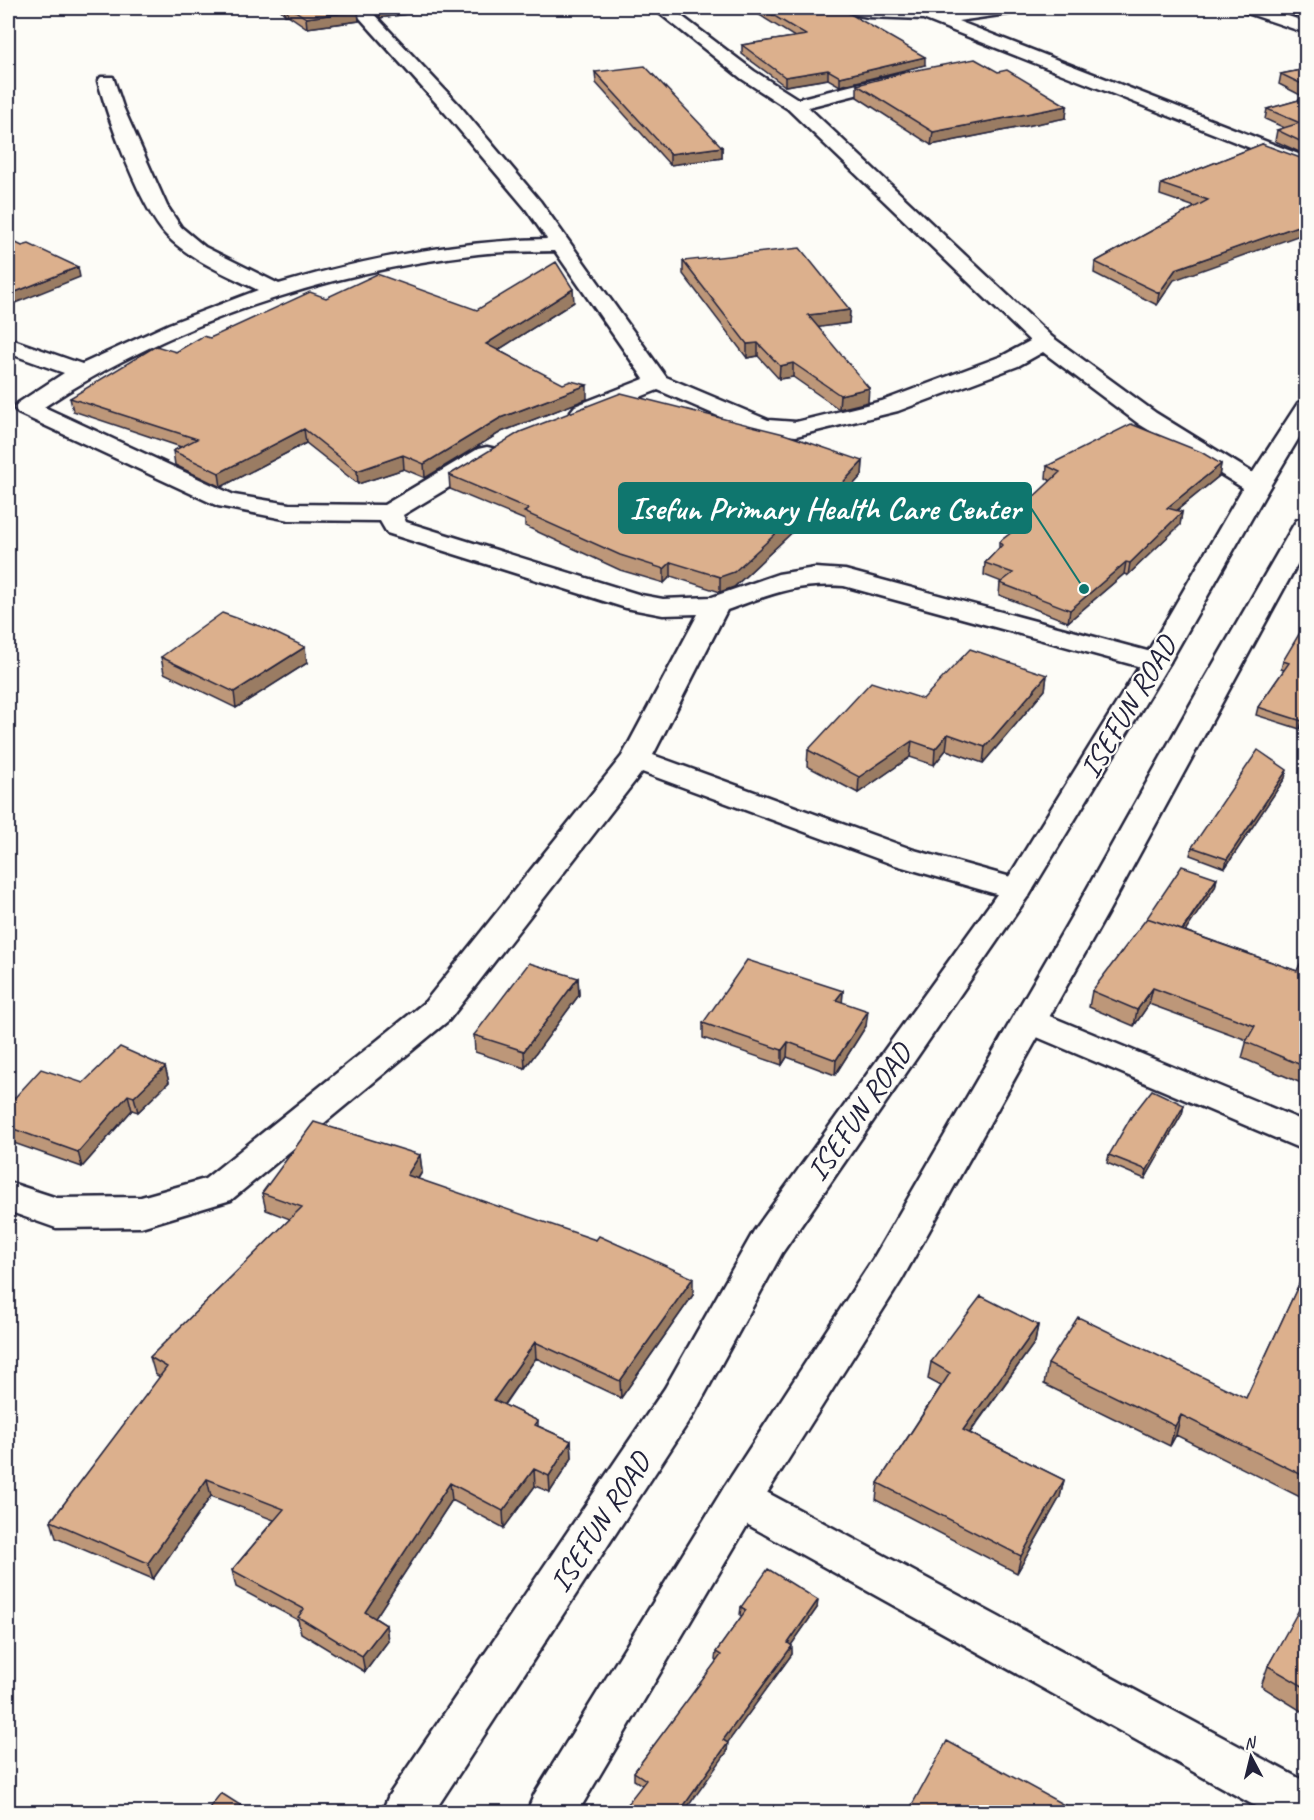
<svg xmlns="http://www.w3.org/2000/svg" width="1314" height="1820" viewBox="0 0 1314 1820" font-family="Caveat,sans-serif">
<rect width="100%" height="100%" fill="#fdfcf7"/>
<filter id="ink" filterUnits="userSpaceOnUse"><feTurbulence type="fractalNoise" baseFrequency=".0167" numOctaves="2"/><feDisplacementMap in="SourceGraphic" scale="12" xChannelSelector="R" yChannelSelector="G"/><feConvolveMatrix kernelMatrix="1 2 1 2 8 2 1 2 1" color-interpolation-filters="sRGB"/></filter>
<g filter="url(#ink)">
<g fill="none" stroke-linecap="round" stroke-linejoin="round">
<defs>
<path id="street" d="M 351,8 L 368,8 L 460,106 L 540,201 L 666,377 L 768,420 L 796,422 L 882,401 L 1002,356 L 1030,341 L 788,109 L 742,79 L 653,8 L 671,8 L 754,71 L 798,99 L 901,73 L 907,74 L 910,78 L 907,82 L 808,107 L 1052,337 L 1156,413 L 1266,481 L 1270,486 L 1266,491 L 1257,494 L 1248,491 L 1139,424 L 1043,352 L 1018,366 L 898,411 L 796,436 L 755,432 L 658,390 L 591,416 L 583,418 L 575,416 L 571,411 L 575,406 L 644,379 L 555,251 C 529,252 504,251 478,254 C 329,271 169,324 44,407 L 234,495 L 289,504 L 384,505 L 478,449 L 487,447 L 496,449 L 499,454 L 496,459 L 403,515 L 406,522 L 641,595 L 663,599 L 712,597 L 778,574 L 815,568 L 845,570 L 1166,656 L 1170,662 L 1166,668 L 1156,671 L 844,586 C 795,583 772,594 727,610 L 653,755 L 914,850 L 1029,882 L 1033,889 L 1029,896 L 1017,900 L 892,864 L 642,772 L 449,1020 L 231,1200 L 141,1227 L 56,1228 L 8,1211 L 8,1182 L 57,1198 L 141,1197 L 205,1179 L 425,1002 L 622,756 L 698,614 L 663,615 L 626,608 L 387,533 L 380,521 L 289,520 L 218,506 L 18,413 L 14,408 L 18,403 L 64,373 L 8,353 L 8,338 L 82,364 L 169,324 L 258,290 C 228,275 192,261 167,236 C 141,209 108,119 98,81 L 101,77 L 113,77 L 123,107 L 167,206 L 181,227 L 205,247 L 279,284 C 367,258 454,241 547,239 L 526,209 L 446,114 Z
M 841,8 L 925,9 L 939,14 L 982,8 L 1022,8 L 1020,12 L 1014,13 L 958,21 L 1306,157 L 1306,170 L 923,19 L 868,17 L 843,12 Z
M 1242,8 L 1264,8 L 1306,22 L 1306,33 L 1244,12 Z
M 1030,1008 L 1306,1122 L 1306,1151 L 1018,1029 L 1013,1020 L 1018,1011 Z
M 740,1480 L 755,1486 L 1306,1782 L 1306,1812 L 1266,1812 L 725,1512 L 718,1499 L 725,1486 Z"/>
<path id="secondary" d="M 1306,401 L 1306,426 L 1270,486 L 1170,662 L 1033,889 L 782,1253 L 695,1412 L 434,1812 L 382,1812 L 389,1795 L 665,1388 L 754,1231 L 1005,883 L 1142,662 L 1244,486 L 1298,403 Z
M 1306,518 L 1306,548 L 1107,914 L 901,1281 L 755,1512 L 578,1812 L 527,1812 L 534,1795 L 725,1486 L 873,1259 L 1073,914 L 1203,682 L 1293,526 L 1297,520 Z"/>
</defs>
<use href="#street" stroke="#22223b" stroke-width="5"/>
<use href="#secondary" stroke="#22223b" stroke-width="5"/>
<use href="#street" fill="#fdfcf7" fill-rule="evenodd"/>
<use href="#secondary" fill="#fdfcf7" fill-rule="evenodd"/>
</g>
<path fill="#bd9779" stroke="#22223b" stroke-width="1.5" d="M 279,8 L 356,8 L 358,11 L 359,21 L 307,28 L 288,15 L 285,15 Z
M 370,8 L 428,8 L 428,11 L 380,18 Z
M 748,8 L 840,8 L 925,65 L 840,86 L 828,79 L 785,86 L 742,54 L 742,45 L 795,37 Z
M 1306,69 L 1306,98 L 1279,84 L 1281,74 Z
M 595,72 L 722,147 L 722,158 L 670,165 L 596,83 Z
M 998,72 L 1067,106 L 1066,118 L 931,145 L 857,97 L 857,85 Z
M 1306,98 L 1306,155 L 1275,141 L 1277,130 L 1285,128 L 1265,119 L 1267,109 Z
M 1262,144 L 1157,305 L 1094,273 L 1095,262 L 1195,207 L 1160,195 L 1161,184 Z
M 683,261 L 850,310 L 849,323 L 818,327 L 868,402 L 839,409 L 793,377 L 779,379 L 758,356 L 747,358 L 683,274 Z
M 326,298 L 477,310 L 574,302 L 498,350 L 587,399 L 501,432 L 425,478 L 404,469 L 358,484 L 306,443 L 221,487 L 175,465 L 173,451 L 181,447 L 73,411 L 70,398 L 176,352 L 210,338 Z
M 863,461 L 862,475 L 832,508 L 827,506 L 824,510 L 818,508 L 734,587 L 720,592 L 671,576 L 664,583 L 620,570 L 525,526 L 525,520 L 450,489 L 449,475 Z
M 1221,464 L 1219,476 L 1176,511 L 1182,512 L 1180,525 L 1128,575 L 1124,574 L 1068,622 L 999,595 L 1000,583 L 1002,582 L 984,575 L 985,563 L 999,548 L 999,542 L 1014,531 L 1010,530 L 1012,517 L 1051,481 L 1046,478 L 1047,466 Z
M 1306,630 L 1306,719 L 1300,729 L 1256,715 L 1258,707 L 1284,670 L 1281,669 L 1283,661 Z
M 161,657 L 307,663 L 236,708 L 164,673 Z
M 1047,675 L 1045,690 L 983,763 L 946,750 L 934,765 L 910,757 L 858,793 L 807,766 L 808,750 L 923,699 Z
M 1285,778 L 1225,868 L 1190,855 L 1192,847 Z
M 1217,878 L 1215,887 L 1185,931 L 1297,971 L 1306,951 L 1306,1085 L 1242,1058 L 1247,1040 L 1149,1004 L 1134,1026 L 1089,1007 L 1092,991 Z
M 578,978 L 579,995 L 525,1068 L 475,1052 L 474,1035 Z
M 843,991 L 842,1002 L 866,1026 L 835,1075 L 787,1057 L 782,1065 L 703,1038 L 703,1023 Z
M 165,1067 L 169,1082 L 138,1112 L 132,1110 L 82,1167 L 8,1141 L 8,1105 L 83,1083 Z
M 1184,1105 L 1182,1114 L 1145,1179 L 1107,1163 L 1109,1155 Z
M 420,1155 L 422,1172 L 418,1179 L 693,1295 L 621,1398 L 536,1358 L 504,1405 L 538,1421 L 538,1426 L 571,1441 L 572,1458 L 550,1492 L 535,1486 L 504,1528 L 452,1500 L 375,1618 L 386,1625 L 388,1641 L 365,1672 L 301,1633 L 298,1620 L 236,1587 L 232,1570 L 274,1520 L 211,1496 L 153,1579 L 56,1538 L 51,1521 L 160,1377 L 155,1374 L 150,1357 L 290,1219 L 266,1210 L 262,1193 Z
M 1306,1269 L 1306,1500 L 1176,1435 L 1170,1446 L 1044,1384 L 1048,1364 L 1246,1398 Z
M 1038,1325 L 1035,1342 L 970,1433 L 1064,1480 L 1060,1497 L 1017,1573 L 876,1500 L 878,1483 L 941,1386 L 928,1379 L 931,1362 Z
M 1306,1600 L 1306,1714 L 1261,1686 L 1268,1666 Z
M 741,1607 L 817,1608 L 791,1645 L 792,1654 L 727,1743 L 727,1752 L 642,1785 L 634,1780 L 634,1772 L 717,1661 L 715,1660 L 716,1652 L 742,1616 L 740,1615 Z"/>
<path fill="#9a7b63" stroke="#22223b" stroke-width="1.5" d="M 284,8 L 287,8 L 288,15 L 285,15 Z
M 379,8 L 428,8 L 428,11 L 380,18 Z
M 358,11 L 359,21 L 307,28 L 306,18 Z
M 925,57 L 925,65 L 840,86 L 840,77 Z
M 828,70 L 828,79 L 785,86 L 785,77 Z
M 1067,106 L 1066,118 L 931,145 L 933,132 Z
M 722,147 L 722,158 L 670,165 L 670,154 Z
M 1306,223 L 1306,233 L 1174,280 L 1157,305 L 1159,293 L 1176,269 Z
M 78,267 L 80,277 L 8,306 L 8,295 Z
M 573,289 L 574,302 L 487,357 L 486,344 Z
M 850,310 L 849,323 L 807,329 L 808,315 Z
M 758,343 L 758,356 L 747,358 L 747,344 Z
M 793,363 L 793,377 L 779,379 L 780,366 Z
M 587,385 L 587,399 L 501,432 L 425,478 L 424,464 L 500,418 Z
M 869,388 L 868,402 L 839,409 L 840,395 Z
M 304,429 L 306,443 L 221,487 L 219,473 Z
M 403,455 L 404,469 L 358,484 L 357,471 Z
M 863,461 L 862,475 L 832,508 L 832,494 Z
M 1221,464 L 1219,476 L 1165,520 L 1167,508 Z
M 828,492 L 827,506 L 824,510 L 825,496 Z
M 819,494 L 818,508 L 734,587 L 720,592 L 720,577 Z
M 1182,512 L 1180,525 L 1128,575 L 1130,563 Z
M 671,562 L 671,576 L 664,583 L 664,569 Z
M 1126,562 L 1124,574 L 1068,622 L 1070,610 Z
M 305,647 L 307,663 L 236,708 L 234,692 Z
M 1047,675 L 1045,690 L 983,763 L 985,747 Z
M 1306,714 L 1306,719 L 1300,729 L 1302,721 Z
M 948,734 L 946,750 L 934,765 L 935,749 Z
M 912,741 L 910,757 L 858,793 L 859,777 Z
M 1287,770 L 1285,778 L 1225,868 L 1227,859 Z
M 1217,878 L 1215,887 L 1179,941 L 1181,933 Z
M 578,978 L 579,995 L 525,1068 L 524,1051 Z
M 1153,988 L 1149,1004 L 1134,1026 L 1137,1010 Z
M 843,991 L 842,1006 L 836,1000 Z
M 868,1011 L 866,1026 L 835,1075 L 836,1060 Z
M 788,1042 L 787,1057 L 782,1065 L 782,1050 Z
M 165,1067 L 169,1082 L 138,1112 L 134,1097 Z
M 128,1095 L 132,1110 L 82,1167 L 78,1152 Z
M 1184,1105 L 1182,1114 L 1145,1179 L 1147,1170 Z
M 420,1155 L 422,1172 L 409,1192 L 407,1175 Z
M 693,1278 L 693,1295 L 621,1398 L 620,1381 Z
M 1038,1325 L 1035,1342 L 960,1446 L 963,1430 Z
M 535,1342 L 536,1358 L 495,1417 L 494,1400 Z
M 1181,1415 L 1176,1435 L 1170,1446 L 1175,1426 Z
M 571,1441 L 572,1458 L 550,1492 L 549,1476 Z
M 534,1469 L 535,1486 L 504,1528 L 503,1511 Z
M 207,1479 L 211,1496 L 153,1579 L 148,1563 Z
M 1064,1480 L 1060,1497 L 1017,1573 L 1021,1556 Z
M 450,1483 L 452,1500 L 368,1629 L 365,1612 Z
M 9,1543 L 15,1560 L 8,1568 L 8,1544 Z
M 818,1600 L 817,1608 L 787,1651 L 788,1643 Z
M 386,1625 L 388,1641 L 365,1672 L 362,1656 Z
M 792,1646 L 792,1654 L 723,1749 L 723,1740 Z
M 728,1743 L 727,1752 L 684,1812 L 680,1812 L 680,1811 Z"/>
<path fill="#dcb08d" stroke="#22223b" stroke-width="1.5" d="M 291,8 L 356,8 L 358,11 L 306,18 Z
M 761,8 L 840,8 L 925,57 L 840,77 L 828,70 L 785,77 L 742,45 L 806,35 Z
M 975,59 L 998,72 L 1007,70 L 1067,106 L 933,132 L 857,85 L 911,71 Z
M 645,66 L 722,147 L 670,154 L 595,72 Z
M 1306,69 L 1306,86 L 1281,74 Z
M 1306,98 L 1306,144 L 1277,130 L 1300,123 L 1267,109 Z
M 1262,144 L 1306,160 L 1306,223 L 1176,269 L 1159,293 L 1095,262 L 1208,200 L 1161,184 Z
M 8,239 L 22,246 L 29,244 L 78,267 L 8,295 Z
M 800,248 L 850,310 L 808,315 L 869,388 L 840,395 L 793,363 L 780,366 L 758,343 L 747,344 L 683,261 Z
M 556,262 L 573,289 L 486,344 L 563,384 L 571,381 L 587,385 L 500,418 L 424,464 L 403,455 L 357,471 L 304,429 L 219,473 L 173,451 L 197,439 L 70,398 L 156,346 L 176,352 L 203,336 L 210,338 L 310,292 L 326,298 L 377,274 L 477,310 Z
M 621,393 L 784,434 L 863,461 L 832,494 L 828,492 L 825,496 L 819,494 L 734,572 L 720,577 L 671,562 L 664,569 L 620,555 L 524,512 L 529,509 L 449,475 L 520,432 Z
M 1131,424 L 1201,452 L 1221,464 L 1167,508 L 1182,512 L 1130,563 L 1126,562 L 1070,610 L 1000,583 L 1013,573 L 985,563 L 1002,545 L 999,542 L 1025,522 L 1012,517 L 1060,472 L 1047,466 Z
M 222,613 L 265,628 L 305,647 L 234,692 L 161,657 Z
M 1302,629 L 1306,630 L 1306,714 L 1302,721 L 1258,707 L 1289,663 L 1283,661 Z
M 970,649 L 1047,675 L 985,747 L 948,734 L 935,749 L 912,741 L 859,777 L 808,750 L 871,682 L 923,699 Z
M 1258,750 L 1287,770 L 1227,859 L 1192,847 Z
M 1182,866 L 1217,878 L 1182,930 L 1147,918 Z
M 1147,918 L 1297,971 L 1306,951 L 1306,1067 L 1246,1042 L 1255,1026 L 1153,988 L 1137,1010 L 1092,991 Z
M 747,960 L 843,991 L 836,1000 L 868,1011 L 836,1060 L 788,1042 L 782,1050 L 703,1023 Z
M 529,963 L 578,978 L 524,1051 L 474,1035 Z
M 120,1047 L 165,1067 L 134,1097 L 128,1095 L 78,1152 L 8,1127 L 8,1105 L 41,1069 L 83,1083 Z
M 1152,1090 L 1184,1105 L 1147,1170 L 1109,1155 L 1131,1117 Z
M 314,1122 L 420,1155 L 407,1175 L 596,1240 L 599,1236 L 693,1278 L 620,1381 L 535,1342 L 494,1400 L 538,1421 L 535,1425 L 571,1441 L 549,1476 L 534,1469 L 503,1511 L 450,1483 L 365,1612 L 386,1625 L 362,1656 L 298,1617 L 304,1609 L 232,1570 L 284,1509 L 207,1479 L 148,1563 L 51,1521 L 167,1367 L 150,1357 L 302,1207 L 262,1193 Z
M 1306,1269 L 1306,1477 L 1181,1415 L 1175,1426 L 1048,1364 L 1078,1317 L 1246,1398 Z
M 981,1296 L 1038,1325 L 963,1430 L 1064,1480 L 1021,1556 L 878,1483 L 950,1373 L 931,1362 Z
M 768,1569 L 818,1600 L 788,1643 L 792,1646 L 723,1740 L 728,1743 L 680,1811 L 683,1812 L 621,1812 L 646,1780 L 634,1772 L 721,1655 L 716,1652 L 746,1610 L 741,1607 Z
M 1305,1599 L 1306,1600 L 1306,1688 L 1268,1666 Z
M 947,1741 L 1077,1812 L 908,1812 Z
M 221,1793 L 251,1812 L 206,1812 Z"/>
</g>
<g text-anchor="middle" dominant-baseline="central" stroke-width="4.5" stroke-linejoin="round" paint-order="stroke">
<g font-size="30" fill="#22223b" stroke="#fdfcf7">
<text transform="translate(1128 707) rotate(-59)">ISEFUN ROAD</text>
<text transform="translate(859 1112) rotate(-55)">ISEFUN ROAD</text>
<text transform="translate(600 1522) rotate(-57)">ISEFUN ROAD</text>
</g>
</g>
<path fill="none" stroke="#0f766e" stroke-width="2" d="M1084 589L1031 508"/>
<circle fill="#0f766e" stroke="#fdfcf7" stroke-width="2" cx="1084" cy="589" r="6"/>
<rect fill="#0f766e" stroke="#0f766e" stroke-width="2" x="619" y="483" width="412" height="50" rx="6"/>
<g font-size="32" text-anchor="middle" font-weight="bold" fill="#fff">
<text x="825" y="519">Isefun Primary Health Care Center</text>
</g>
<rect width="1314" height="1820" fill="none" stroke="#fdfcf7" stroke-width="30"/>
<rect x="15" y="15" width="1284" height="1790" fill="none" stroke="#22223b" stroke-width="2" filter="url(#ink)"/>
<g transform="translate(1251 1757) rotate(353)" stroke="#fdfcf7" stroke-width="4.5" paint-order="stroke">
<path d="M0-4.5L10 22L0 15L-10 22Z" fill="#22223b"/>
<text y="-9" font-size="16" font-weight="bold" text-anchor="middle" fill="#22223b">N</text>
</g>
</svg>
